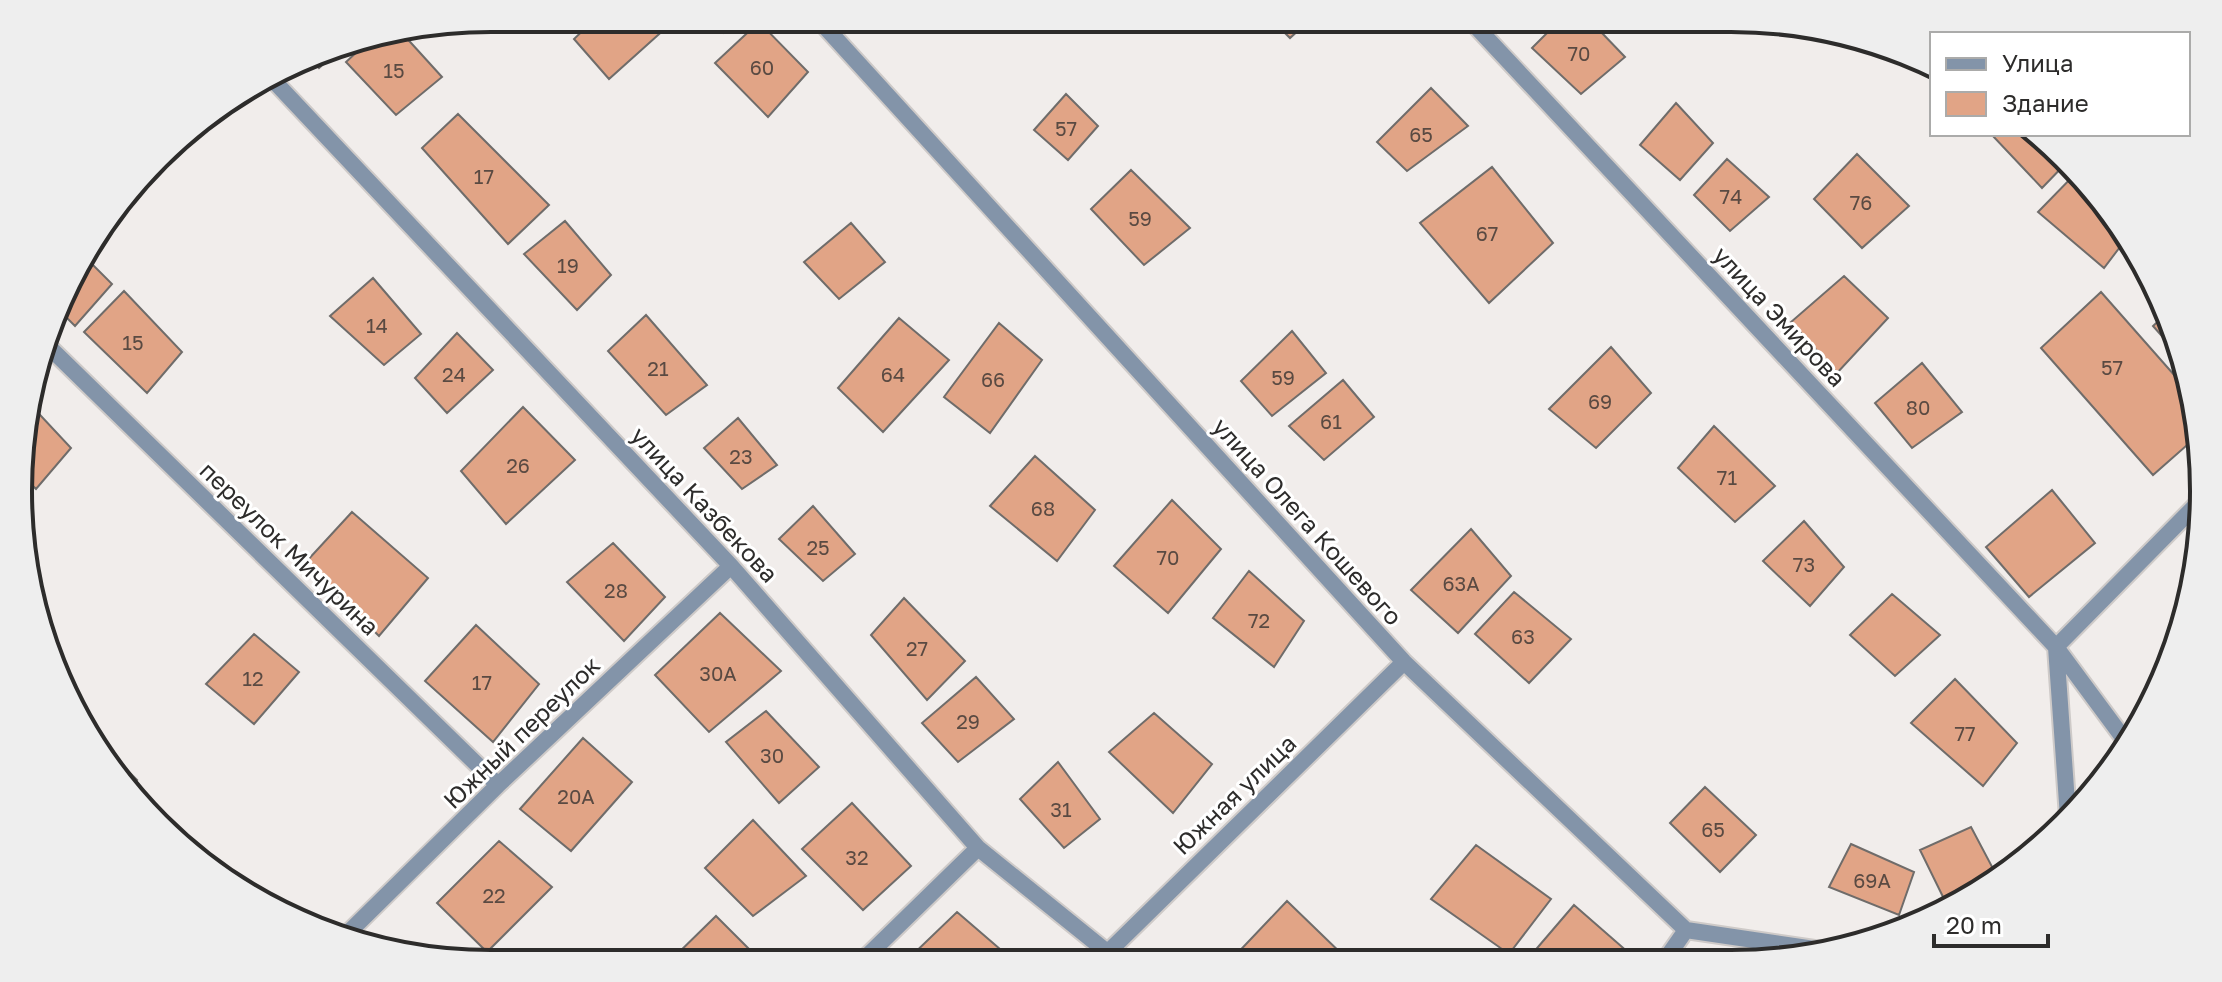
<svg xmlns="http://www.w3.org/2000/svg" width="2222" height="982" viewBox="0 0 2222 982" font-family="'Golos Text',sans-serif">
<rect width="100%" height="100%" fill="#f1edeb"/>
<path fill="#e1a486" stroke="#6f6c6a" stroke-width="2" d="M 596,18 L 677,18 L 609,79 L 574,39 Z
M 708,18 L 740,18 L 724,33 Z
M 962,18 L 994,18 L 975,32 Z
M 1270,18 L 1312,18 L 1290,38 Z
M 1562,18 L 1607,18 L 1601,32 L 1625,57 L 1581,94 L 1532,48 Z
M 759,22 L 808,72 L 768,117 L 715,63 Z
M 402,33 L 442,77 L 396,115 L 346,62 L 372,38 Z
M 348,42 L 319,68 L 311,59 L 339,43 Z
M 1431,88 L 1468,126 L 1407,171 L 1377,142 Z
M 1066,94 L 1098,126 L 1068,160 L 1034,130 Z
M 1676,103 L 1713,143 L 1680,180 L 1640,145 Z
M 458,114 L 549,205 L 508,244 L 422,148 Z
M 1991,134 L 2032,134 L 2068,161 L 2042,188 Z
M 1857,154 L 1909,206 L 1862,248 L 1814,199 Z
M 1727,159 L 1769,197 L 1730,231 L 1694,195 Z
M 1492,167 L 1553,243 L 1489,303 L 1420,223 Z
M 1131,170 L 1190,228 L 1144,265 L 1091,209 Z
M 2076,173 L 2123,243 L 2104,268 L 2038,212 Z
M 565,221 L 611,275 L 577,310 L 524,254 Z
M 851,223 L 885,262 L 839,299 L 804,262 Z
M 82,254 L 112,284 L 75,326 L 60,311 Z
M 1844,276 L 1888,318 L 1837,373 L 1791,322 Z
M 373,278 L 421,334 L 384,365 L 330,316 Z
M 124,291 L 182,352 L 147,393 L 84,332 Z
M 2101,292 L 2183,385 L 2194,439 L 2153,475 L 2041,348 Z
M 2168,312 L 2176,352 L 2153,326 Z
M 646,315 L 707,385 L 666,415 L 608,351 Z
M 899,318 L 949,360 L 883,432 L 838,388 Z
M 999,323 L 1042,360 L 990,433 L 944,397 Z
M 1292,331 L 1326,373 L 1272,416 L 1241,381 Z
M 457,333 L 493,370 L 447,413 L 415,378 Z
M 1611,347 L 1651,393 L 1596,448 L 1549,409 Z
M 1922,363 L 1962,412 L 1912,448 L 1875,403 Z
M 1343,380 L 1374,417 L 1324,460 L 1289,426 Z
M 27,401 L 71,448 L 36,489 L 27,480 Z
M 523,407 L 575,460 L 506,524 L 461,471 Z
M 738,418 L 777,465 L 742,489 L 704,448 Z
M 1714,426 L 1775,486 L 1735,522 L 1678,468 Z
M 1035,456 L 1095,510 L 1057,561 L 990,506 Z
M 2052,490 L 2095,543 L 2029,597 L 1986,547 Z
M 1172,500 L 1221,549 L 1168,613 L 1114,566 Z
M 813,506 L 855,554 L 823,581 L 779,539 Z
M 352,512 L 428,578 L 379,636 L 305,563 Z
M 1804,521 L 1844,567 L 1810,606 L 1763,561 Z
M 1471,529 L 1511,576 L 1458,633 L 1411,590 Z
M 613,543 L 665,597 L 624,641 L 567,582 Z
M 1249,571 L 1304,621 L 1274,667 L 1213,618 Z
M 1514,592 L 1571,639 L 1529,683 L 1475,634 Z
M 1892,594 L 1940,635 L 1895,676 L 1850,635 Z
M 904,598 L 965,661 L 927,700 L 871,635 Z
M 720,613 L 781,671 L 709,732 L 655,675 Z
M 476,625 L 539,684 L 493,742 L 425,681 Z
M 254,634 L 299,672 L 254,724 L 206,684 Z
M 976,677 L 1014,719 L 958,762 L 922,723 Z
M 1955,679 L 2017,743 L 1983,786 L 1911,723 Z
M 766,711 L 819,767 L 779,803 L 726,742 Z
M 1154,713 L 1212,764 L 1173,813 L 1109,752 Z
M 79,721 L 137,780 L 130,786 L 81,727 Z
M 583,738 L 632,782 L 571,851 L 520,809 Z
M 1058,762 L 1100,819 L 1064,848 L 1020,799 Z
M 1705,787 L 1756,835 L 1720,872 L 1670,823 Z
M 852,803 L 911,866 L 863,910 L 802,849 Z
M 753,820 L 806,876 L 753,916 L 705,868 Z
M 170,823 L 198,858 L 179,846 L 164,828 Z
M 1971,827 L 1998,878 L 1948,907 L 1920,850 Z
M 499,841 L 552,887 L 487,952 L 437,903 Z
M 1851,844 L 1914,872 L 1899,915 L 1829,887 Z
M 1476,845 L 1551,899 L 1509,954 L 1431,899 Z
M 1287,901 L 1348,960 L 1346,961 L 1229,962 Z
M 1574,905 L 1637,960 L 1526,961 Z
M 957,912 L 1015,962 L 905,962 Z
M 716,916 L 763,963 L 668,963 Z"/>
<g fill="none" stroke-linecap="round" stroke-linejoin="round">
<defs>
<path id="street" d="M 817,18 L 1404,662 L 1686,930 L 1828,951
M 1468,18 L 2056,647 L 2127,743
M 274,81 L 731,566 L 978,848 L 1107,952
M 47,345 L 498,785
M 2068,817 L 2056,647 L 2202,499
M 346,935 L 498,785 L 731,566
M 1665,960 L 1686,930
M 1098,962 L 1404,662
M 860,963 L 978,848"/>
</defs>
<use href="#street" stroke="#cecac8" stroke-width="20"/>
<use href="#street" stroke="#8394a9" stroke-width="16"/>
</g>
<g text-anchor="middle" dominant-baseline="central" stroke-width="6" stroke-linejoin="round" paint-order="stroke">
<g font-size="20" fill="#5a4a42">
<text x="1579" y="53">70</text>
<text x="762" y="67">60</text>
<text x="394" y="70">15</text>
<text x="1066" y="128">57</text>
<text x="1421" y="134">65</text>
<text x="484" y="176">17</text>
<text x="1731" y="196">74</text>
<text x="1861" y="202">76</text>
<text x="1140" y="218">59</text>
<text x="1487" y="233">67</text>
<text x="568" y="265">19</text>
<text x="377" y="325">14</text>
<text x="133" y="342">15</text>
<text x="2112" y="367">57</text>
<text x="658" y="368">21</text>
<text x="454" y="374">24</text>
<text x="893" y="374">64</text>
<text x="1283" y="377">59</text>
<text x="993" y="379">66</text>
<text x="1600" y="401">69</text>
<text x="1918" y="407">80</text>
<text x="1331" y="421">61</text>
<text x="741" y="456">23</text>
<text x="518" y="465">26</text>
<text x="1727" y="477">71</text>
<text x="1043" y="508">68</text>
<text x="818" y="547">25</text>
<text x="1168" y="557">70</text>
<text x="1804" y="564">73</text>
<text x="1461" y="583">63А</text>
<text x="616" y="590">28</text>
<text x="1259" y="620">72</text>
<text x="1523" y="636">63</text>
<text x="917" y="648">27</text>
<text x="718" y="673">30А</text>
<text x="253" y="678">12</text>
<text x="482" y="682">17</text>
<text x="968" y="721">29</text>
<text x="1965" y="733">77</text>
<text x="772" y="755">30</text>
<text x="576" y="796">20А</text>
<text x="1061" y="809">31</text>
<text x="1713" y="829">65</text>
<text x="857" y="857">32</text>
<text x="1872" y="880">69А</text>
<text x="494" y="895">22</text>
</g>
<g font-size="24" fill="#2d2c2b" stroke="#fff">
<text transform="translate(1780 316) rotate(47)">улица Эмирова</text>
<text transform="translate(705 504) rotate(47)">улица Казбекова</text>
<text transform="translate(1308 521) rotate(48)">улица Олега Кошевого</text>
<text transform="translate(290 548) rotate(44)">переулок Мичурина</text>
<text transform="translate(521 732) rotate(-44)">Южный переулок</text>
<text transform="translate(1234 794) rotate(-44)">Южная улица</text>
</g>
</g>
<path d="M0 0H2222V982H0ZM491 32H1731A459 459 0 0 1 2190 491V491A459 459 0 0 1 1731 950H491A459 459 0 0 1 32 491V491A459 459 0 0 1 491 32Z" fill="#eee" fill-rule="evenodd"/>
<path fill="none" stroke="#2d2c2b" stroke-width="4" d="M491 32H1731A459 459 0 0 1 2190 491V491A459 459 0 0 1 1731 950H491A459 459 0 0 1 32 491V491A459 459 0 0 1 491 32Z"/>
<rect x="1930" y="32" width="260" height="104" fill="#ffffff" stroke="#ababaa" stroke-width="2"/>
<rect x="1946" y="58" width="40" height="12" fill="#8394a9" stroke="#ababaa" stroke-width="2"/>
<text x="2002" y="72" font-size="24" fill="#2d2c2b">Улица</text>
<rect x="1946" y="92" width="40" height="24" fill="#e1a486" stroke="#ababaa" stroke-width="2"/>
<text x="2002" y="112" font-size="24" fill="#2d2c2b">Здание</text>
<path d="M1934 934v12h114v-12" fill="none" stroke="#2d2c2b" stroke-width="4"/>
<text x="1946" y="934" font-size="24" fill="#2d2c2b" stroke="#ffffff" stroke-width="6" paint-order="stroke">20 m</text>
</svg>
